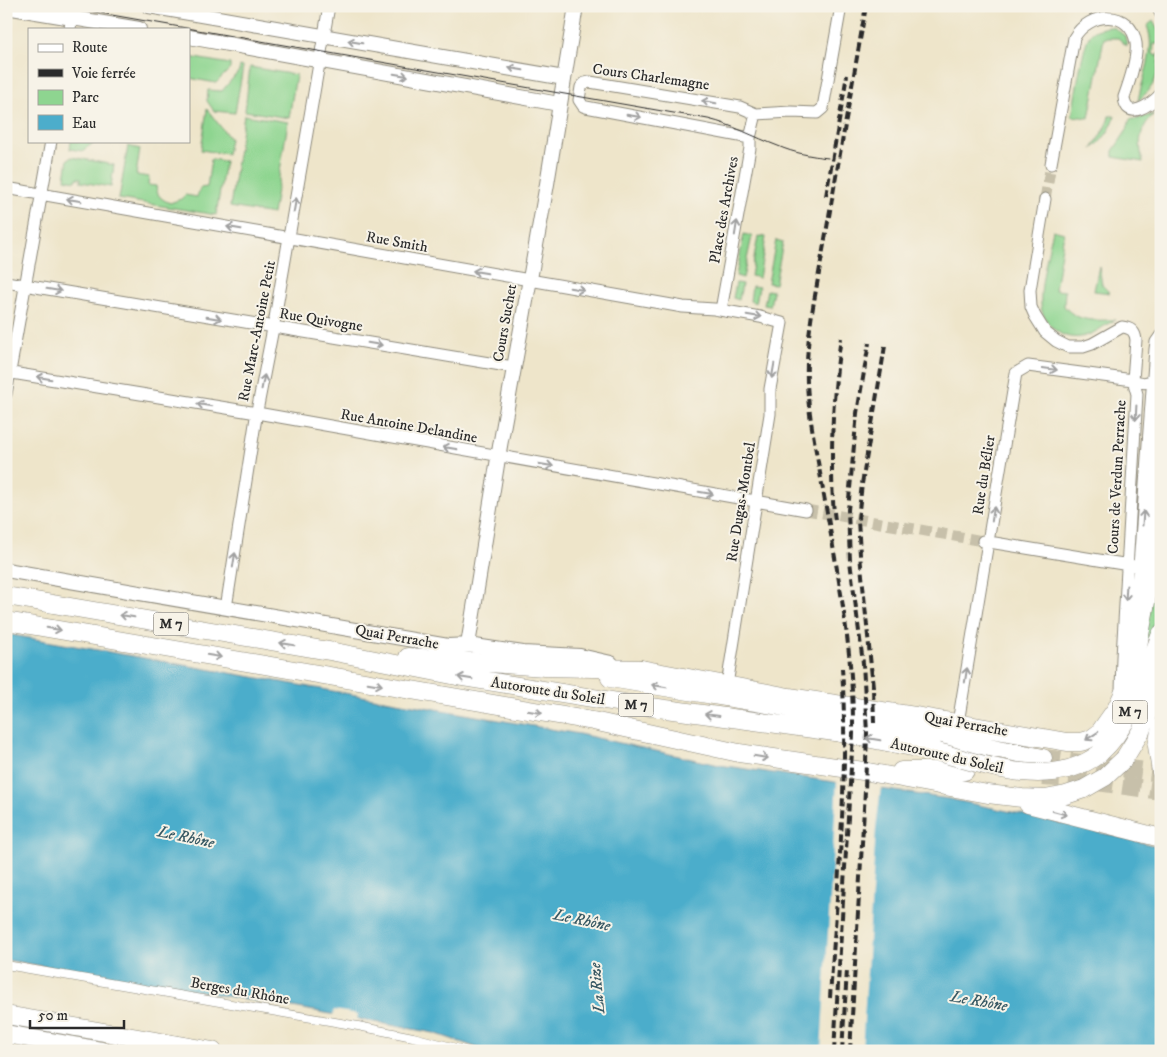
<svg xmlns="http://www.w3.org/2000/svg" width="1167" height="1057" viewBox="0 0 1167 1057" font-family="'IM FELL DW Pica',serif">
<rect width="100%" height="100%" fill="#f7f3e8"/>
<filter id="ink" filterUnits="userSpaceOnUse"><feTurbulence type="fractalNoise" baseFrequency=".02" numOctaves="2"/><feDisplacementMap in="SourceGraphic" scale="10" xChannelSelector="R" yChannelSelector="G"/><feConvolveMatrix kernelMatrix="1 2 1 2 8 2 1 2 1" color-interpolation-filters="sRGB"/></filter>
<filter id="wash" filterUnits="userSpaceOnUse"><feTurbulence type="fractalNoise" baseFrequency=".0096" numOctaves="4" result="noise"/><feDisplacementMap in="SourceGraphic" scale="20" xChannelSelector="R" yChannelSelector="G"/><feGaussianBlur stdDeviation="1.12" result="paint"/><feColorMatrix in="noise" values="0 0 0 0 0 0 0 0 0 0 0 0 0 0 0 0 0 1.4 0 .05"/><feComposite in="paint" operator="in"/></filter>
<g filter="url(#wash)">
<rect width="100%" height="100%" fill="#eee5ca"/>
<path fill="#8ed590" stroke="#5c805e" d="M 1153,21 L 1158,30 L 1160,44 L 1154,44 L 1153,54 L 1157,56 L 1159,53 C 1157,78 1157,84 1138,101 C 1142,77 1157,50 1147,26 Z
M 1108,27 L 1113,27 L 1125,36 L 1127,46 L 1118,38 L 1104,38 L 1089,118 L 1072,116 C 1075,100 1082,46 1090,35 C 1094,30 1102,28 1108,27 Z
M 189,57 L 230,64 L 230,69 L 216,83 L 189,78 Z
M 240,66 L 243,67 L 235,113 L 214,111 L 207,101 L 208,90 L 222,91 L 239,71 Z
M 250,67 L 296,75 L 289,118 L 245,111 Z
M 207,109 L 230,139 L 227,154 L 201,150 Z
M 1154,114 C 1139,129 1138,142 1143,162 L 1113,157 L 1113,151 L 1127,130 L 1130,119 L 1137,119 Z
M 244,115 L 288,122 L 273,214 L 230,207 Z
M 1109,116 L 1115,116 C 1111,130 1103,140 1092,149 L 1107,125 Z
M 71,141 L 96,141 L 82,151 L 70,149 Z
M 128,146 L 140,149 L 136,175 L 149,177 L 148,185 L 156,186 C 157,196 161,199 170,203 L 181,199 L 185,195 L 197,197 L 200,188 L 207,187 L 211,159 L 225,161 L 216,215 L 119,199 Z
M 72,157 L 114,165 L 111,187 L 81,182 L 81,178 L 77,178 L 76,181 L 65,179 L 68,159 Z
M 1053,230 L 1064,233 L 1055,290 L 1065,291 L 1064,306 C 1078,323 1095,320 1115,320 C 1106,324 1097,332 1088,335 C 1078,339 1066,338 1058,332 C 1050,327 1045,320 1042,311 C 1037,293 1049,249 1053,230 Z
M 744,234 L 752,236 L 743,278 L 736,276 Z
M 758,236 L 766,237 L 759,278 L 751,276 Z
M 776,240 L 783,242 L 775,284 L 768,283 Z
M 1099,266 L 1102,285 L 1110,293 L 1094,291 Z
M 736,283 L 742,284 L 739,300 L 733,298 Z
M 752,286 L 759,287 L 756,303 L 750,301 Z
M 767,290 L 773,291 L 770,306 L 764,305 Z
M 1161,549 L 1161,605 L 1140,662 Z"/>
<path fill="#4cadcb" stroke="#3c6c7b" d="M 6,634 L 579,734 L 719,765 L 949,799 L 1012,812 L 1161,847 L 1161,1051 L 487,1051 L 434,1033 L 293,1007 L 6,960 Z"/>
<path fill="#eee5ca" d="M 837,781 L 881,787 L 876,828 L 862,1051 L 821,1051 Z
M 334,1010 L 358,1014 L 357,1021 L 333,1017 Z"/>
</g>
<g filter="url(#ink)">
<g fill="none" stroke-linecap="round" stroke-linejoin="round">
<path stroke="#c7c0aa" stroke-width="11" stroke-dasharray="11 5.5" stroke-linecap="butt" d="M 1045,199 L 1051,164
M 806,510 L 983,541"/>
<path stroke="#c7c0aa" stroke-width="18" stroke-dasharray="18 9" stroke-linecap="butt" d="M 1043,758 L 1161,773"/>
<path stroke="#c7c0aa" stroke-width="18" stroke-dasharray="18 9" stroke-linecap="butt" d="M 1042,777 L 1076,779 L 1161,791"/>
<defs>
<path id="pedestrian" d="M 6,965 L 358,1026 L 413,1037 L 468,1051"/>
<path id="minor" d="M 1157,6 L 1161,14
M 70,29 L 73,6
M 750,138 L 586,107 L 583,106 L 579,100 L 581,87 L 585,83 L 590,82 L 740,107 L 756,114 L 791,112 L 817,113 L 823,108 L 841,6
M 1051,164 L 1074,38 C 1089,11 1131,9 1136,43 C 1138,57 1129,83 1124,97 C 1126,123 1151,104 1161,94
M 6,188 L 683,307 L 714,309 L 760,317 L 782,323 L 770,389 L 770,414 L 727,685
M 1045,199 L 1030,290 L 1031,307 L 1035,316 L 1045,332 L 1056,341 L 1068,347 L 1083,347 L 1092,344 L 1122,327 C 1131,328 1135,331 1136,340 L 1133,380 L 1137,394 L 1122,657 L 1121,691
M 6,282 L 513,367
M 721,310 L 750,148 L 750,138 L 756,114
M 6,372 L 257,413 L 806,510
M 6,394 L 51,141
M 983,541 L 1135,566
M 226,608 L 257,411 L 275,318 L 329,6
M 1129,650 L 1139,566 L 1155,349 L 1156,342 L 1161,335
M 958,723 L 1016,373 L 1028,366 L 1133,380 C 1141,383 1145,384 1154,380"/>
<path id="tertiary" d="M 149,6 L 564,78
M 6,7 L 139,29
M 189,37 L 559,104
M 6,570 L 448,646 L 468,645 L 523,653 L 580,656 L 611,663
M 468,645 L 500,446 L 547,184 L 576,6"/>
<path id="primary" d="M 641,669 L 789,697 L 915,716 L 1067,742 L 1081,742 L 1091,739 L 1099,733 L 1116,709 L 1130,679 L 1138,646 L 1152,569 L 1161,426
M 821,711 L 828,714 L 1043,758
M 1161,726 L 1157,746 L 1161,772
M 6,1015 L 213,1051
M 6,1034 L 102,1051"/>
<path id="trunk" d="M 6,596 L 335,652 L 457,676 L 636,705 L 835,732 L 938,752
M 6,621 L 593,721 L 739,753 L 863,771 L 988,794 L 1022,798 L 1045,799 L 1066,795 L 1084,789
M 408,657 L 545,667 L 641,669
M 610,678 L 828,714
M 1099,754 C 1133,724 1145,675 1161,634
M 1124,759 L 1141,731 L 1161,680
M 901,771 L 965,771
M 1028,804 L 1161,838"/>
</defs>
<use href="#pedestrian" stroke="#8c887a" stroke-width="9"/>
<use href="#minor" stroke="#8c887a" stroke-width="13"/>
<use href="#tertiary" stroke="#8c887a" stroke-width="16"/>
<use href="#primary" stroke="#8c887a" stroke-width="19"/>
<use href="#trunk" stroke="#8c887a" stroke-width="19"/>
<use href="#pedestrian" stroke="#fff" stroke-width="8"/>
<use href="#minor" stroke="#fff" stroke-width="11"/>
<use href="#tertiary" stroke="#fff" stroke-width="14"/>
<use href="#primary" stroke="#fff" stroke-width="18"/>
<use href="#trunk" stroke="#fff" stroke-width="18"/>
<path stroke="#2b2b2b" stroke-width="1" d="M 60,6 L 708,119 C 733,125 754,137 778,146 C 794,153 811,156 828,158"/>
<path stroke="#2b2b2b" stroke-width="4" stroke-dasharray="8 4" stroke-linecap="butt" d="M 826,196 L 847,75
M 835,520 C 832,499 832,478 832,458 C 832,417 835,378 841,338
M 874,723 L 873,687 L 860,555 L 858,519 L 862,484 L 885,346
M 830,998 C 837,889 849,777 842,668
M 834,1051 L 853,734 C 854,654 838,575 824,496 C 818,459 809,421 807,383 C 806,358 809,332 813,307 L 866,6
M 842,1051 L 847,970
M 850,1051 L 865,791 L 867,733 L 863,663 L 850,561 L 848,510 L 857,413 L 869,343"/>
<defs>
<path id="trunk-bridge" d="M 938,752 C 989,766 1051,790 1099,754
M 1084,789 L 1105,777 L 1124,759"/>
</defs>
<use href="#trunk-bridge" stroke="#8c887a" stroke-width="19" stroke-linecap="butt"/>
<use href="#trunk-bridge" stroke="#fff" stroke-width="18"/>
</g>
<defs><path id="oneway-shaft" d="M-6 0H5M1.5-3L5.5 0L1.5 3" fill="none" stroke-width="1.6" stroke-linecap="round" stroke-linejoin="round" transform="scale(1.25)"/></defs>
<g stroke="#a0a0a0">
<use href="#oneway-shaft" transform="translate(355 42) rotate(-170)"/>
<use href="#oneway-shaft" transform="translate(516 69) rotate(-170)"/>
<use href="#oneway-shaft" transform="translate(401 75) rotate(10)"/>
<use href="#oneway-shaft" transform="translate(709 102) rotate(-170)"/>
<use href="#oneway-shaft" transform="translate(634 116) rotate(10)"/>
<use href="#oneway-shaft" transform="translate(74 200) rotate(-170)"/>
<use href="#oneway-shaft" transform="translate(295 205) rotate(-80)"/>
<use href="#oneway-shaft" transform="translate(234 228) rotate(-170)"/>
<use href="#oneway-shaft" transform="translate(736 228) rotate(-81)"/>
<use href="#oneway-shaft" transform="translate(480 272) rotate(-170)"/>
<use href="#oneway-shaft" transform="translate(577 289) rotate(10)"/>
<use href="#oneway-shaft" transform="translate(54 290) rotate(10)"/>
<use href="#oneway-shaft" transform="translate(754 316) rotate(10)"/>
<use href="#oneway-shaft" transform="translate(214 318) rotate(10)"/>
<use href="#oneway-shaft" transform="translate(375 344) rotate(9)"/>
<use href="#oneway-shaft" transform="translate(1050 369) rotate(8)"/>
<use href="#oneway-shaft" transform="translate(773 371) rotate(100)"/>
<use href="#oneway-shaft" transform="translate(44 378) rotate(-171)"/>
<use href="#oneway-shaft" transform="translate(263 382) rotate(-79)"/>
<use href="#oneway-shaft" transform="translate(204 405) rotate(-171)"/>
<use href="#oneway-shaft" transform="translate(1136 413) rotate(93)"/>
<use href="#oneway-shaft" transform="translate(450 448) rotate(-170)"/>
<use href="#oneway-shaft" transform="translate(546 465) rotate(10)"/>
<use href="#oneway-shaft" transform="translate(706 493) rotate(10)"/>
<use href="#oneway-shaft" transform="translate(993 514) rotate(-81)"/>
<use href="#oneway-shaft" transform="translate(1143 518) rotate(-86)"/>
<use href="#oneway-shaft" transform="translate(234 560) rotate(-81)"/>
<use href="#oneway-shaft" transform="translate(1126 593) rotate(93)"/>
<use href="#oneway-shaft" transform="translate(127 616) rotate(-170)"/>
<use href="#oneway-shaft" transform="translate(54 629) rotate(10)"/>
<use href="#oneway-shaft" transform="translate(287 644) rotate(-170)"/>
<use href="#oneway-shaft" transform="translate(214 656) rotate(10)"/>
<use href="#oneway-shaft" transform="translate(966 675) rotate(-81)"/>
<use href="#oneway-shaft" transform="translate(465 678) rotate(-171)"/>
<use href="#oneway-shaft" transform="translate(375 684) rotate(10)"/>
<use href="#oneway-shaft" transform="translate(659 686) rotate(-170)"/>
<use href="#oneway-shaft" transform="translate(535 712) rotate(10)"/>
<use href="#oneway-shaft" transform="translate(712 715) rotate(-172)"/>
<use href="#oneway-shaft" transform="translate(1092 736) rotate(147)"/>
<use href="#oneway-shaft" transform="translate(873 739) rotate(-170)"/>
<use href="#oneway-shaft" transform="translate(761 757) rotate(9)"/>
<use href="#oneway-shaft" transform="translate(1060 813) rotate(15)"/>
</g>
</g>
<g text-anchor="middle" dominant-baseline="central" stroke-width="4" stroke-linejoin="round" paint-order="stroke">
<g fill="#f7f3e8" stroke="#686764" stroke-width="1">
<rect x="153.5" y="612.5" width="35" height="23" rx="4"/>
<rect x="618.5" y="693.5" width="35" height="23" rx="4"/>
<rect x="1112.5" y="700.5" width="35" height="23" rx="4"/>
</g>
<g font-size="14" font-weight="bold" fill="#2b2b2b">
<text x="171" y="624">M 7</text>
<text x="636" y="705">M 7</text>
<text x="1130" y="712">M 7</text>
</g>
<g font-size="15" fill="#2b2b2b" stroke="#f7f3e8">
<text transform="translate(651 77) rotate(8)">Cours Charlemagne</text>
<text transform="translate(724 210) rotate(-80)">Place des Archives</text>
<text transform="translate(397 242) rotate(10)">Rue Smith</text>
<text transform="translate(321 320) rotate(9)">Rue Quivogne</text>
<text transform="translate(505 323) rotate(-80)">Cours Suchet</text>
<text transform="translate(257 331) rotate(-79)">Rue Marc-Antoine Petit</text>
<text transform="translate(409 426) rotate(10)">Rue Antoine Delandine</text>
<text transform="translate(984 475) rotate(-81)">Rue du Bélier</text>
<text transform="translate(1117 477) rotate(-87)">Cours de Verdun Perrache</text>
<text transform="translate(741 502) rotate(-81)">Rue Dugas-Montbel</text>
<text transform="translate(397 637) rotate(10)">Quai Perrache</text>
<text transform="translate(548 691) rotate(9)">Autoroute du Soleil</text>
<text transform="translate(966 724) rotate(10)">Quai Perrache</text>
<text transform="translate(947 756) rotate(13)">Autoroute du Soleil</text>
<text transform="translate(240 991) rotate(10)">Berges du Rhône</text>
</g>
<g font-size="16" font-style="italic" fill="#375863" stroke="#f7f3e8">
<text transform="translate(186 837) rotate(12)">Le Rhône</text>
<text transform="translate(582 920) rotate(12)">Le Rhône</text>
<text transform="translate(597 988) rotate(-95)">La Rize</text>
<text transform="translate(979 1001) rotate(10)">Le Rhône</text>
</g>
</g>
<rect width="1167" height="1057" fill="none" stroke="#f7f3e8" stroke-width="25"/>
<rect x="28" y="28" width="162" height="115" fill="#f7f3e8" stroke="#a5a39c"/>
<rect x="38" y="44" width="25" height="8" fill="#ffffff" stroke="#a5a39c"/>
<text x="72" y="52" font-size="15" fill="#2b2b2b">Route</text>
<rect x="38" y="69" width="25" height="8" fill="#2b2b2b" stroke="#a5a39c"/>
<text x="72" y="78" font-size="15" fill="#2b2b2b">Voie ferrée</text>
<rect x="38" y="90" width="25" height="15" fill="#8ed590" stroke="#a5a39c"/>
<text x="72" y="102" font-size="15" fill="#2b2b2b">Parc</text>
<rect x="38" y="115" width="25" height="15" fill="#4cadcb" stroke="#a5a39c"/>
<text x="72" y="128" font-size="15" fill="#2b2b2b">Eau</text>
<path d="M30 1020v8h94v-8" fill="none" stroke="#2b2b2b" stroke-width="2.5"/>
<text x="38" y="1020" font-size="15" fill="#2b2b2b" stroke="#f7f3e8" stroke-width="4" paint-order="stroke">50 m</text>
</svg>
